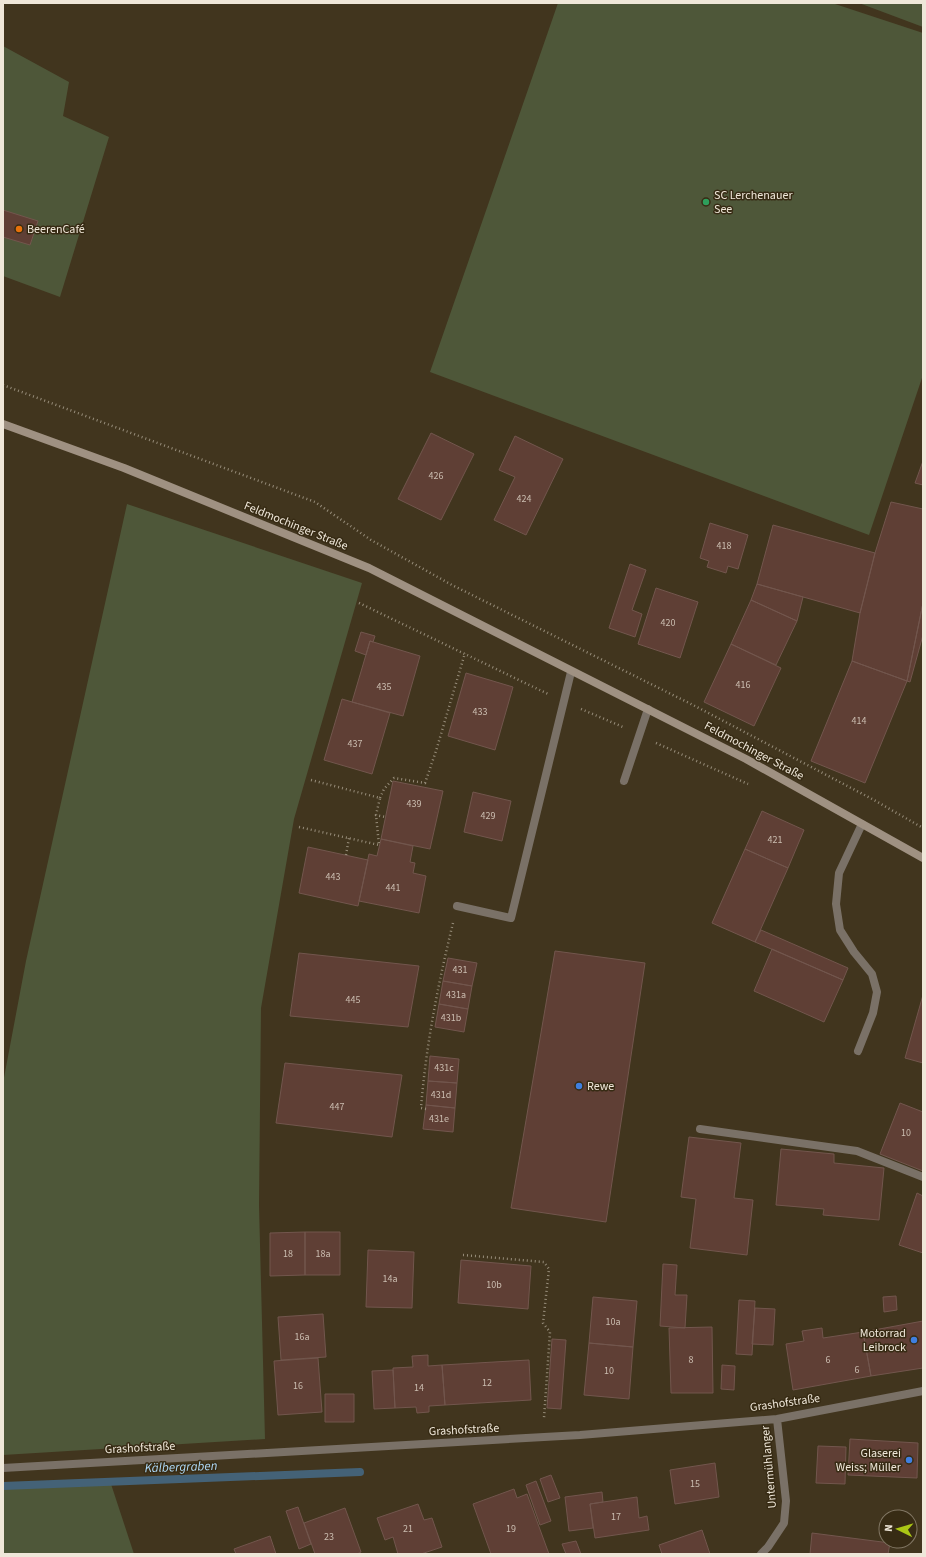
<svg xmlns="http://www.w3.org/2000/svg" width="926" height="1557" viewBox="0 0 926 1557" font-family="'Source Sans 3',sans-serif">
<rect width="100%" height="100%" fill="#41351e"/>
<path fill="#4e5739" d="M 558,3 L 832,3 L 923,33 L 923,375 L 869,535 L 430,372 Z
M 859,3 L 923,3 L 923,27 Z
M 3,46 L 69,82 L 63,116 L 109,137 L 60,297 L 3,276 Z
M 127,504 L 362,583 L 294,819 L 261,1008 L 259,1205 L 265,1439 L 3,1455 L 3,1083 L 26,961 Z
M 111,1484 L 134,1554 L 3,1554 L 3,1489 Z"/>
<g fill="none" stroke-linecap="round" stroke-linejoin="round">
<path stroke="#446277" stroke-width="8" d="M 3,1486 L 360,1472"/>
</g>
<path fill="#5f3f35" stroke="#72564d" d="M 3,210 L 38,221 L 30,245 L 3,237 Z
M 431,433 L 474,454 L 441,520 L 398,499 Z
M 515,436 L 563,459 L 526,535 L 494,520 L 515,477 L 499,470 Z
M 923,461 L 923,485 L 915,483 Z
M 891,502 L 923,509 L 923,603 L 907,681 L 852,661 L 860,613 L 875,553 Z
M 710,523 L 748,535 L 738,569 L 728,566 L 726,573 L 707,567 L 709,561 L 700,558 Z
M 773,525 L 875,553 L 860,613 L 757,584 Z
M 630,564 L 646,570 L 632,610 L 642,614 L 635,637 L 609,628 Z
M 757,584 L 803,597 L 797,621 L 751,600 Z
M 656,588 L 698,602 L 680,658 L 638,644 Z
M 751,600 L 797,621 L 776,665 L 731,644 Z
M 923,603 L 923,635 L 910,682 L 907,681 Z
M 361,632 L 375,636 L 373,642 L 370,641 L 366,655 L 355,651 Z
M 370,641 L 420,656 L 403,716 L 352,702 Z
M 731,644 L 781,668 L 754,726 L 704,702 Z
M 852,661 L 907,681 L 865,783 L 811,761 Z
M 466,673 L 513,687 L 495,750 L 448,736 Z
M 342,699 L 390,713 L 372,774 L 324,760 Z
M 393,781 L 443,791 L 430,849 L 381,839 Z
M 473,792 L 511,801 L 502,841 L 464,832 Z
M 762,811 L 804,830 L 788,868 L 745,849 Z
M 381,839 L 413,846 L 410,862 L 415,863 L 413,873 L 426,876 L 419,913 L 359,901 L 369,854 L 377,856 Z
M 308,847 L 368,860 L 358,906 L 299,893 Z
M 745,849 L 788,868 L 755,942 L 712,923 Z
M 761,930 L 848,968 L 843,980 L 755,942 Z
M 772,949 L 843,980 L 824,1022 L 754,991 Z
M 555,951 L 645,963 L 606,1222 L 511,1208 Z
M 299,953 L 419,966 L 408,1027 L 290,1016 Z
M 448,958 L 477,963 L 472,986 L 443,981 Z
M 443,981 L 472,986 L 468,1009 L 439,1004 Z
M 923,995 L 923,1063 L 905,1058 Z
M 439,1004 L 468,1009 L 464,1032 L 435,1027 Z
M 430,1056 L 459,1059 L 457,1083 L 428,1081 Z
M 285,1063 L 402,1075 L 392,1137 L 276,1123 Z
M 428,1081 L 457,1083 L 455,1108 L 426,1105 Z
M 900,1103 L 923,1112 L 923,1171 L 880,1154 Z
M 426,1105 L 455,1108 L 453,1132 L 423,1129 Z
M 689,1137 L 741,1143 L 734,1198 L 753,1200 L 747,1255 L 690,1248 L 696,1199 L 681,1197 Z
M 781,1149 L 834,1154 L 834,1163 L 884,1168 L 879,1220 L 823,1215 L 824,1209 L 776,1205 Z
M 917,1193 L 923,1196 L 923,1253 L 899,1245 Z
M 305,1232 L 340,1232 L 340,1275 L 305,1275 Z
M 305,1232 L 305,1275 L 270,1276 L 270,1233 Z
M 368,1250 L 414,1252 L 412,1308 L 366,1307 Z
M 461,1260 L 531,1266 L 528,1309 L 458,1303 Z
M 663,1264 L 677,1265 L 675,1295 L 687,1295 L 685,1328 L 660,1326 Z
M 896,1296 L 897,1310 L 884,1312 L 883,1297 Z
M 593,1297 L 637,1301 L 633,1347 L 589,1343 Z
M 739,1300 L 755,1301 L 752,1355 L 736,1354 Z
M 755,1308 L 775,1309 L 773,1345 L 752,1344 Z
M 323,1314 L 326,1357 L 281,1360 L 278,1317 Z
M 923,1321 L 923,1368 L 871,1376 L 863,1332 Z
M 712,1327 L 713,1393 L 671,1393 L 669,1328 Z
M 822,1328 L 823,1338 L 863,1332 L 871,1376 L 793,1390 L 786,1344 L 804,1341 L 802,1331 Z
M 552,1339 L 566,1340 L 561,1409 L 547,1408 Z
M 589,1343 L 633,1347 L 629,1399 L 584,1395 Z
M 428,1355 L 428,1366 L 442,1365 L 445,1405 L 429,1406 L 429,1412 L 417,1413 L 416,1407 L 395,1408 L 393,1368 L 413,1367 L 412,1356 Z
M 318,1358 L 322,1412 L 278,1415 L 274,1361 Z
M 529,1360 L 531,1400 L 445,1405 L 442,1365 Z
M 722,1365 L 735,1366 L 734,1390 L 721,1389 Z
M 393,1370 L 395,1408 L 374,1409 L 372,1371 Z
M 325,1394 L 354,1394 L 354,1422 L 325,1422 Z
M 850,1439 L 918,1443 L 917,1478 L 848,1475 Z
M 818,1446 L 846,1447 L 845,1484 L 816,1483 Z
M 715,1463 L 719,1497 L 675,1504 L 670,1470 Z
M 551,1475 L 560,1498 L 548,1502 L 540,1479 Z
M 536,1481 L 551,1521 L 540,1525 L 526,1485 Z
M 514,1489 L 517,1498 L 527,1494 L 549,1554 L 491,1554 L 473,1504 Z
M 602,1492 L 603,1502 L 590,1504 L 593,1528 L 569,1531 L 565,1497 Z
M 637,1497 L 639,1518 L 647,1516 L 649,1530 L 595,1538 L 590,1504 Z
M 418,1504 L 424,1520 L 432,1518 L 442,1547 L 421,1554 L 398,1554 L 393,1537 L 385,1540 L 377,1518 Z
M 298,1507 L 311,1544 L 299,1549 L 286,1511 Z
M 345,1508 L 361,1552 L 357,1554 L 315,1554 L 304,1523 Z
M 702,1530 L 710,1554 L 662,1554 L 659,1545 Z
M 812,1533 L 890,1543 L 888,1554 L 810,1554 Z
M 270,1536 L 276,1554 L 236,1554 L 234,1549 Z
M 576,1541 L 581,1554 L 566,1554 L 562,1544 Z"/>
<g fill="none" stroke-linecap="round" stroke-linejoin="round">
<path stroke="#978d7a" stroke-width="2.5" stroke-dasharray="1 3" stroke-linecap="butt" d="M 3,385 L 315,502 L 371,540 L 452,585 L 695,706 L 874,800 L 923,828
M 359,603 L 548,694
M 581,709 L 623,727
M 656,743 L 748,784
M 311,780 L 380,798 L 376,815 L 385,817
M 380,798 L 384,789 L 394,778 L 425,783 L 436,751 L 465,653
M 299,827 L 379,845 L 376,815
M 346,855 L 349,838
M 426,1109 L 421,1108 C 426,1045 438,984 453,923
M 463,1255 L 544,1262 L 549,1269 L 543,1323 L 550,1332 L 544,1418"/>
<path stroke="#7a7167" stroke-width="8" d="M 624,781 L 648,709
M 457,906 L 511,918 L 571,672
M 858,1051 L 873,1013 L 877,992 L 872,974 L 854,952 L 840,930 L 836,904 L 839,873 L 862,824
M 700,1129 L 857,1151 L 923,1177"/>
<path stroke="#7a7167" stroke-width="8" d="M 3,1468 L 580,1435 L 777,1419 L 923,1391
M 761,1554 L 768,1547 L 784,1523 L 786,1501 L 777,1419"/>
<path stroke="#9f9182" stroke-width="8" d="M 3,424 L 124,468 L 369,568 L 746,759 L 923,858"/>
</g>
<circle fill="#2e9e5b" stroke="#372b14" stroke-width="1.5" cx="706" cy="202" r="4"/>
<circle fill="#e8710a" stroke="#372b14" stroke-width="1.5" cx="19" cy="229" r="4"/>
<g fill="#3f7fe0" stroke="#372b14" stroke-width="1.5">
<circle cx="579" cy="1086" r="4"/>
<circle cx="914" cy="1340" r="4"/>
<circle cx="909" cy="1460" r="4"/>
</g>
<g text-anchor="middle" dominant-baseline="central" stroke-width="3" stroke-linejoin="round" paint-order="stroke">
<g font-size="10" fill="#cbbdb0">
<text x="436" y="476">426</text>
<text x="524" y="499">424</text>
<text x="724" y="546">418</text>
<text x="668" y="623">420</text>
<text x="743" y="685">416</text>
<text x="384" y="687">435</text>
<text x="480" y="712">433</text>
<text x="859" y="721">414</text>
<text x="355" y="744">437</text>
<text x="414" y="804">439</text>
<text x="488" y="816">429</text>
<text x="775" y="840">421</text>
<text x="333" y="877">443</text>
<text x="393" y="888">441</text>
<text x="460" y="970">431</text>
<text x="456" y="995">431a</text>
<text x="353" y="1000">445</text>
<text x="451" y="1018">431b</text>
<text x="444" y="1068">431c</text>
<text x="441" y="1095">431d</text>
<text x="337" y="1107">447</text>
<text x="439" y="1119">431e</text>
<text x="906" y="1133">10</text>
<text x="288" y="1254">18</text>
<text x="323" y="1254">18a</text>
<text x="390" y="1279">14a</text>
<text x="494" y="1285">10b</text>
<text x="613" y="1322">10a</text>
<text x="302" y="1337">16a</text>
<text x="691" y="1360">8</text>
<text x="828" y="1360">6</text>
<text x="857" y="1370">6</text>
<text x="609" y="1371">10</text>
<text x="487" y="1383">12</text>
<text x="298" y="1386">16</text>
<text x="419" y="1388">14</text>
<text x="695" y="1484">15</text>
<text x="616" y="1517">17</text>
<text x="408" y="1529">21</text>
<text x="511" y="1529">19</text>
<text x="329" y="1537">23</text>
</g>
<g font-size="12" fill="#efe7d9" stroke="#372b14" text-anchor="start">
<text x="714" y="195">SC Lerchenauer<tspan x="714" dy="14">See</tspan></text>
<text x="27" y="229">BeerenCafé</text>
<text x="587" y="1086">Rewe</text>
<text x="906" y="1333" text-anchor="end">Motorrad<tspan x="906" dy="14">Leibrock</tspan></text>
<text x="901" y="1453" text-anchor="end">Glaserei<tspan x="901" dy="14">Weiss; Müller</tspan></text>
</g>
<g font-size="12" fill="#efe7d9" stroke="#372b14">
<text transform="translate(296 526) rotate(22)">Feldmochinger Straße</text>
<text transform="translate(754 751) rotate(28)">Feldmochinger Straße</text>
<text transform="translate(785 1403) rotate(-8)">Grashofstraße</text>
<text transform="translate(464 1430) rotate(-3)">Grashofstraße</text>
<text transform="translate(140 1448) rotate(-3)">Grashofstraße</text>
<text transform="translate(769 1467) rotate(-95)">Untermühlanger</text>
</g>
<g font-size="13" font-style="italic" fill="#afdbfa" stroke="#372b14">
<text transform="translate(181 1467) rotate(-2)">Kälbergraben</text>
</g>
</g>
<rect width="926" height="1557" fill="none" stroke="#efe7d9" stroke-width="8"/>
<g transform="translate(898 1529) rotate(275)"><circle r="19" fill="#372b14" stroke="#817663"/>
<path d="M0-3L7 15L0 10L-7 15Z" fill="#abc615"/>
<text y="-6" font-size="11" font-weight="bold" text-anchor="middle" fill="#efe7d9">N</text>
</g>
</svg>
